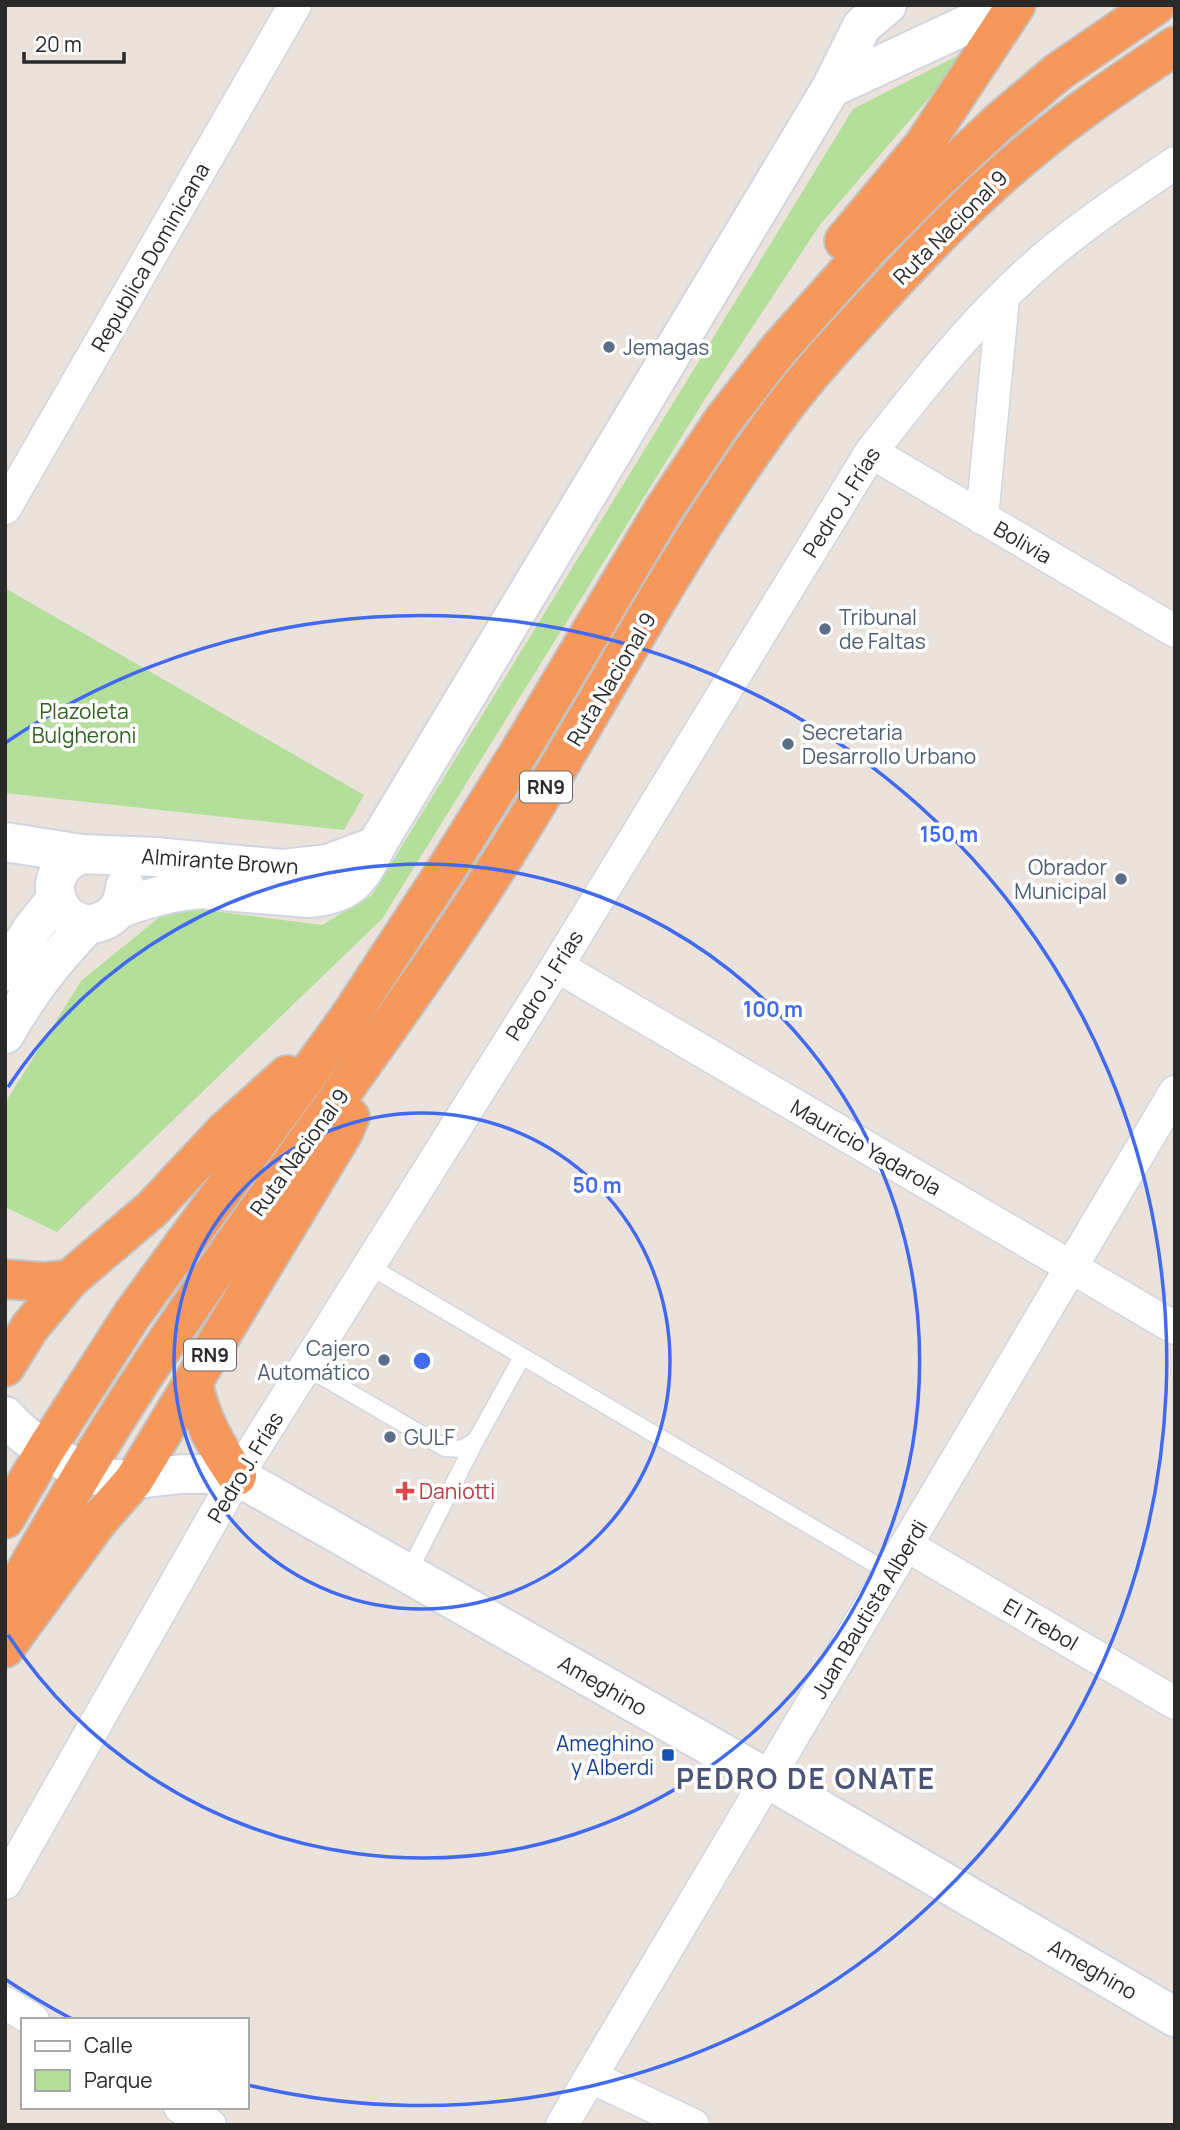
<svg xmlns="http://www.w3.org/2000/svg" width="1180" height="2130" viewBox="0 0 1180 2130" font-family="Manrope,sans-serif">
<rect width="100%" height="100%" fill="#ebe3db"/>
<path fill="#b4df9a" d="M 971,49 L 819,226 L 705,399 L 382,919 L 57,1232 L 5,1207 L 5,1103 L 81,981 L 173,906 L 322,925 L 372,895 L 853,109 Z
M 5,588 L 364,795 L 344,830 L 5,793 Z"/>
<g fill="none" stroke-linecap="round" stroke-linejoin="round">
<defs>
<path id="lane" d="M 369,1266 L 890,1573
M 306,1367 L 445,1448 L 462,1449 L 476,1440 L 522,1357
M 408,1573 L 475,1442"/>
<path id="street" d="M 871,452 L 1175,631
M 5,508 L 295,5
M 982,518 L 1003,298
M 557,966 L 1175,1328
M 906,1545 L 1175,1703
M 5,1883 L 237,1476 L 557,966 L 871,452 C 921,388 972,322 1033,268 C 1077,228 1127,196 1175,163
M 5,2003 L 33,2020
M 591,2077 L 693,2125
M 180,2107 L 210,2125
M 562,2125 L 1175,1092"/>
<path id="secondary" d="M 831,88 L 1009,5
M 5,842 L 82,854 L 155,857 L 283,869 L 328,864 L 376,846
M 82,854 C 29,873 63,943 107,919 C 119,912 124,901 125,887
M 118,909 C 146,899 172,891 202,889 L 308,898 C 348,895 360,881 376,846 L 831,88 L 862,26 L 887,5
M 5,972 L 32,929 L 56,899
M 5,1034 C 30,990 54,960 88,924
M 5,1416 C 28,1443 82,1477 117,1479 C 136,1481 153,1476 172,1475 C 194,1472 215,1475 237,1476 L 768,1779 L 1175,2017"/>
<path id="highway" d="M 844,241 L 923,146 L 1016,5
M 5,1279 L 44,1282 L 70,1279
M 5,1367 L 30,1327 L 70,1279 L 152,1209 L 225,1131 L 287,1075
M 193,1383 C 201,1419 216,1447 237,1476
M 5,1519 L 46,1449 L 132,1315 L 348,1019 L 447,868 L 520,751 L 664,509 L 722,422 L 778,350 L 868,249 L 939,178 L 999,122 L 1058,72 L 1156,5
M 5,1607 C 53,1524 100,1441 153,1362 C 257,1205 372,1057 476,900 C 581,741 665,568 779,414 C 810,372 847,333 882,295 C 929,244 977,194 1031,150 C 1076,112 1126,79 1175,46
M 5,1648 L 98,1521 L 134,1480 L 343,1133 L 350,1117"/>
</defs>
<use href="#lane" stroke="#d1d5e1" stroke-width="19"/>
<use href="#street" stroke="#d1d5e1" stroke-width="35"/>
<use href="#secondary" stroke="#d1d5e1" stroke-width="42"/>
<use href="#highway" stroke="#c3c3c3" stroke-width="42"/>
<use href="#lane" stroke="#fff" stroke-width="16"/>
<use href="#street" stroke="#fff" stroke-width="32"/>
<use href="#secondary" stroke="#fff" stroke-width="38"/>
<use href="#highway" stroke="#f6985b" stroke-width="38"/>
</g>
<g fill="none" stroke="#426af1" stroke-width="3.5">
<circle cx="422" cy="1361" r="248"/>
<path d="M8 1087A497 497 0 1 1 8 1635"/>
<path d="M72 2019A745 745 0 0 1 5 1979M5 743A745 745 0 1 1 248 2085"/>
</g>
<g fill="#5c6f8a" stroke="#fff" stroke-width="2.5">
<circle cx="609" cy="347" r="7"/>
<circle cx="825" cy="629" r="7"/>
<circle cx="788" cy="744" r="7"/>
<circle cx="1121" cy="879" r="7"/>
<circle cx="384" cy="1360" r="7"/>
<circle cx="390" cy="1437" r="7"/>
</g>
<path fill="#e0444e" stroke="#fff" stroke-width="2.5" d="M401.5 1480.5h7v7h7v7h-7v7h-7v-7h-7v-7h7z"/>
<rect fill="#1a4fb4" stroke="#fff" stroke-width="2.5" x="661" y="1748" width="14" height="14" rx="3.5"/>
<g text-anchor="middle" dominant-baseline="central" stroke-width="7" stroke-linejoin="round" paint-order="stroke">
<g fill="#fff" stroke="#696969" stroke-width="2">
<rect x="520" y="771.5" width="52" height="31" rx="5"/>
<rect x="184" y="1339.5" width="52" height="31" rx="5"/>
</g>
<g font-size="19" font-weight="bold" fill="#292929">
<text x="546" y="787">RN9</text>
<text x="210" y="1355">RN9</text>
</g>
<g font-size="21" fill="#292929" stroke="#fff">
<text transform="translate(950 227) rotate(-45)">Ruta Nacional 9</text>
<text transform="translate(150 257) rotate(-60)">Republica Dominicana</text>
<text transform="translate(841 502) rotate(-58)">Pedro J. Frías</text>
<text transform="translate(1023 542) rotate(30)">Bolivia</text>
<text transform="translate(611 679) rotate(-59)">Ruta Nacional 9</text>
<text transform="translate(220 861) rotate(4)">Almirante Brown</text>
<text transform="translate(544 985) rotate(-58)">Pedro J. Frías</text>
<text transform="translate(866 1147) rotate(30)">Mauricio Yadarola</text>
<text transform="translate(299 1152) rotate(-54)">Ruta Nacional 9</text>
<text transform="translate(245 1467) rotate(-59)">Pedro J. Frías</text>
<text transform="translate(869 1609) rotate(-59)">Juan Bautista Alberdi</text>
<text transform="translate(1041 1624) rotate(30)">El Trebol</text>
<text transform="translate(603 1685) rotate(30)">Ameghino</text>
<text transform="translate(1093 1969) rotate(30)">Ameghino</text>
</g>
<g font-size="21" fill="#4e5e75" stroke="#fff" text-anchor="start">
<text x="623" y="347">Jemagas</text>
<text x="839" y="617">Tribunal<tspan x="839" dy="24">de Faltas</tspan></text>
<text x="802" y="732">Secretaria<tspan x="802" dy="24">Desarrollo Urbano</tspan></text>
<text x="1107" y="867" text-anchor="end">Obrador<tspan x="1107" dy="24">Municipal</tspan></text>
<text x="370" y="1348" text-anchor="end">Cajero<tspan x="370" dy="24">Automático</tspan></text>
<text x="404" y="1437">GULF</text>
</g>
<g font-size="21" fill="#2e621d" stroke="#fff">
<text x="84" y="711">Plazoleta<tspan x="84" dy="24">Bulgheroni</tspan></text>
</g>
<g font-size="21" fill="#be3a42" stroke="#fff" text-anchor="start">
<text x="419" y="1491">Daniotti</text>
</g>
<g font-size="21" fill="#164399" stroke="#fff" text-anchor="end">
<text x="654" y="1743">Ameghino<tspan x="654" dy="24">y Alberdi</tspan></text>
</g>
<g font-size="28" font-weight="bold" letter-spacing="2" fill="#4c5577" stroke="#fff">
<text x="806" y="1778">PEDRO DE ONATE</text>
</g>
</g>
<circle cx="422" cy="1361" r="10" fill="#426af1" stroke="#fff" stroke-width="3.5"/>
<g font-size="21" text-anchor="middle" font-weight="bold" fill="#426af1" stroke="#fff" stroke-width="7" stroke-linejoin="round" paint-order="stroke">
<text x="949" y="842">150 m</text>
<text x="773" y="1017">100 m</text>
<text x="597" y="1193">50 m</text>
</g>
<rect width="1180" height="2130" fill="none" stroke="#292929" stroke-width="14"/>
<rect x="21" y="2018" width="228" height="91" fill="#ffffff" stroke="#a9a9a9" stroke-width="2"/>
<rect x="35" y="2041" width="35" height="10" fill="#ffffff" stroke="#a9a9a9" stroke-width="2"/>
<text x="84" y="2053" font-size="21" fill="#292929">Calle</text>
<rect x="35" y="2070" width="35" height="21" fill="#b4df9a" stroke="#a9a9a9" stroke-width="2"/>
<text x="84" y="2088" font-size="21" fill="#292929">Parque</text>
<path d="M24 52v10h100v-10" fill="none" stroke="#292929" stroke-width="3.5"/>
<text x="35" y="52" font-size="21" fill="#292929" stroke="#ffffff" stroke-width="5" paint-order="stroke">20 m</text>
</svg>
